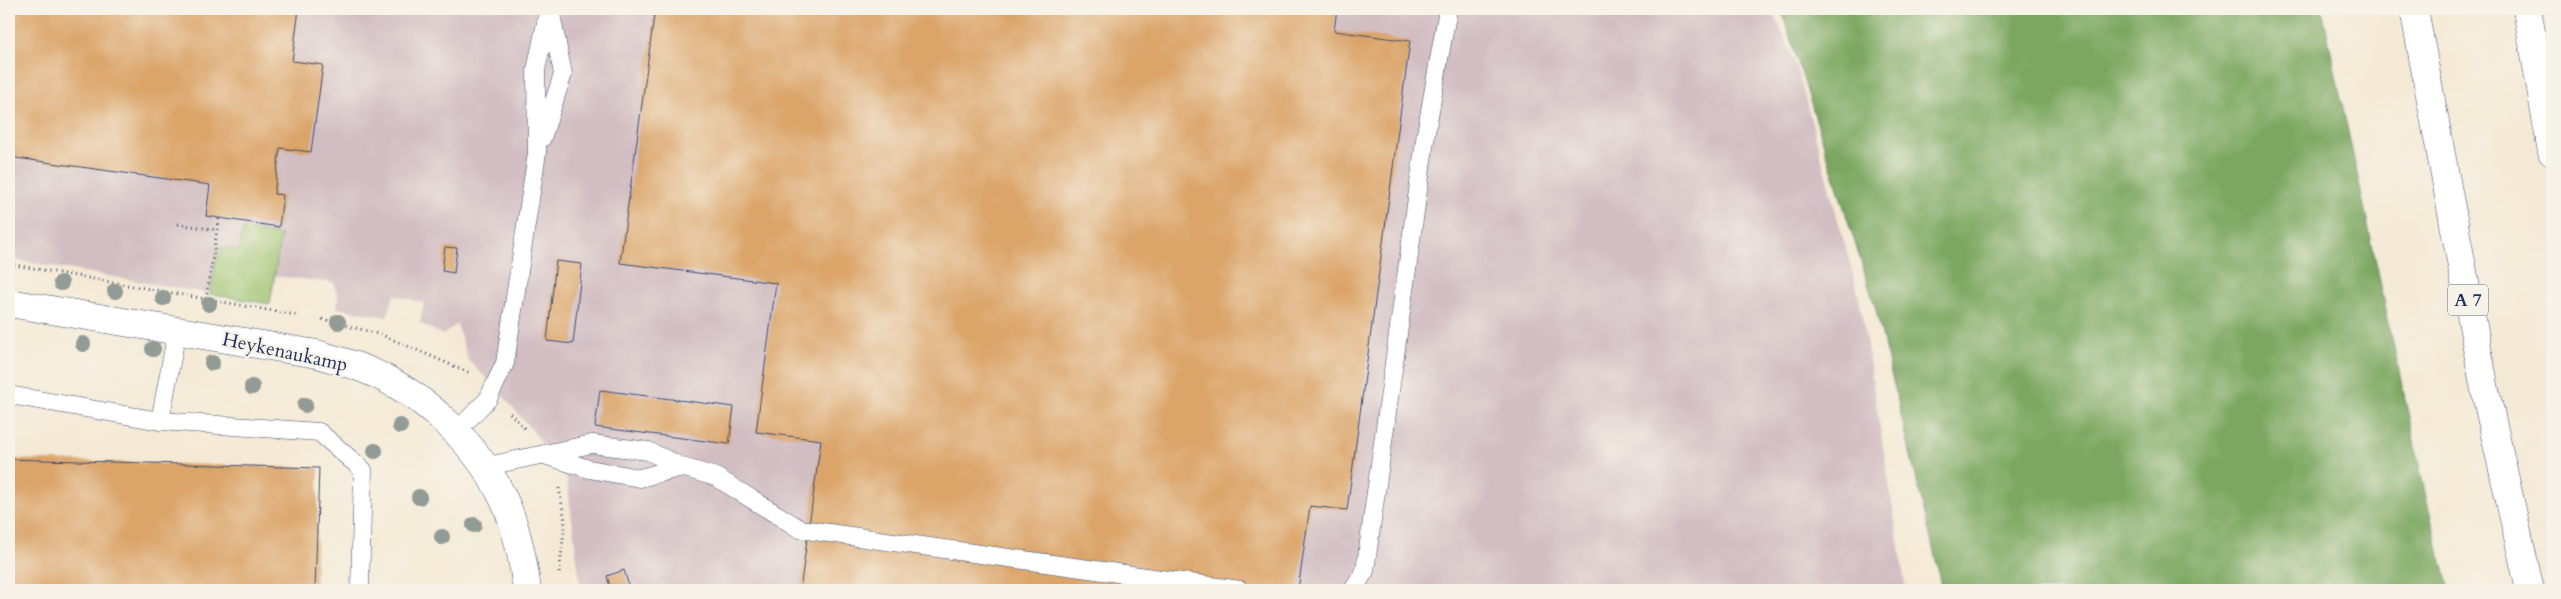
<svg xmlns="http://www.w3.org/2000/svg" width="2561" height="599" viewBox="0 0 2561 599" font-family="Cardo,serif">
<rect width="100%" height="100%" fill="#f7f3e8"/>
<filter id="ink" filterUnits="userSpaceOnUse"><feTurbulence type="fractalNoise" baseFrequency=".02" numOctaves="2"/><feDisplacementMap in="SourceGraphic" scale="10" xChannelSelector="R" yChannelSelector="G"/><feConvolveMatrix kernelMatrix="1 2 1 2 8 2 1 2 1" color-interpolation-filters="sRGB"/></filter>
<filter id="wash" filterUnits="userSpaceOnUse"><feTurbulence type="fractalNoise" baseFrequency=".0096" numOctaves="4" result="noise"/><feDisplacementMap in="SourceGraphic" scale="20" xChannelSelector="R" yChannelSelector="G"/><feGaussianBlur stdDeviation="1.12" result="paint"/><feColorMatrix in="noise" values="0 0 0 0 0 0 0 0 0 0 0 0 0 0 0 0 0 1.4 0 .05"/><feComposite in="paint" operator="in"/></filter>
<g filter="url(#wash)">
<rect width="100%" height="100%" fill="#f4e9d4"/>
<path fill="#d2bec2" d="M 9,9 L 1772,9 L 1796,65 L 1859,297 L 1906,590 L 581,590 L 567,480 L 536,435 L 500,392 L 468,360 L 457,324 L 443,335 L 420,323 L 424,303 L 394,295 L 387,317 L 337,308 L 338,298 L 334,283 L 275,276 L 270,304 L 9,259 Z"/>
<path fill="#9bc16c" stroke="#5b7865" d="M 243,229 L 281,235 L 270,304 L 210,294 L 218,247 L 239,250 Z"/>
<path fill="#7ca760" stroke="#4c6b5f" d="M 1781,9 L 2322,9 L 2427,502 L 2449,590 L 1943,590 L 1875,306 Z"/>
<g id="blocks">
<path fill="#dba56a" d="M 9,9 L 299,9 L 292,61 L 323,65 L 311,152 L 280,148 L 274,194 L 283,195 L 279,227 L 206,216 L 210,185 L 9,157 Z
M 655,9 L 1337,9 L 1334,31 L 1410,41 L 1347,510 L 1310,506 L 1298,590 L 800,590 L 821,440 L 756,432 L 776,283 L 620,263 Z
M 445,247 L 457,248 L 454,273 L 442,271 Z
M 556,261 L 582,264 L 573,344 L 547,341 Z
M 600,390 L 734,407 L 729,444 L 595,427 Z
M 9,459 L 319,468 L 315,590 L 9,590 Z
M 624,570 L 630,590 L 611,590 L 607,576 Z"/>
</g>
</g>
<g filter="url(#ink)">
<use href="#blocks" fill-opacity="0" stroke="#3c4b70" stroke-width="1"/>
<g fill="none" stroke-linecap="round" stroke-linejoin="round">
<defs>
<path id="lane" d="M 542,138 L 563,74 L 551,14
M 9,395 L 160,421 L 177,331
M 160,421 L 319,432 L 363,470 L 360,590
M 456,432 L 488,399 L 505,363 L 537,153 L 536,70 L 549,9
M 544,455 L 589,469 L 640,478 L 682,467
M 483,467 L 592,444 L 648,451 L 682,467 L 716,477 L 800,529 L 1240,590
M 1353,590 L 1365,571 L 1426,133 L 1448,9"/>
<path id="street" d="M 9,303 L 317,354 C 333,359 349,363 364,369 C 422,392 476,442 503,498 C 517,527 523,559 527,590"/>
<path id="highway" d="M 2414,9 L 2485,390 L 2530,590
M 2527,9 L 2552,152"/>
</defs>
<use href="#lane" stroke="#3c4b70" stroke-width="19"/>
<use href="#street" stroke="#3c4b70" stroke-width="29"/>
<use href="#highway" stroke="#3c4b70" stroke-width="29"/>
<path stroke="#3c4b70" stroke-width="3" stroke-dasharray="1 4" stroke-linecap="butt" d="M 178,224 L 217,230
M 9,264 L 296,315
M 206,299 L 219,218
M 322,319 L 382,335 L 470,373
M 510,413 L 526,430
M 559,488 L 565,521 L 559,575"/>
<use href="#lane" stroke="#fff" stroke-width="18"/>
<use href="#street" stroke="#fff" stroke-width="28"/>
<use href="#highway" stroke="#fff" stroke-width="28"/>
</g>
<g fill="#929b95">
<circle cx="61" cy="283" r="8"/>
<circle cx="115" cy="291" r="8"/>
<circle cx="163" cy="298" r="8"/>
<circle cx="209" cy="304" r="8"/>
<circle cx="338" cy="322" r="8"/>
<circle cx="83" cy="344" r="8"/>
<circle cx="153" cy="349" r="8"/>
<circle cx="212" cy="363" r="8"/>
<circle cx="252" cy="387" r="8"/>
<circle cx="305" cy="405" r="8"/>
<circle cx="400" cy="426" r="8"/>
<circle cx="375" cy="451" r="8"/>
<circle cx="419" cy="497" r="8"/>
<circle cx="474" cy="525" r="8"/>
<circle cx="442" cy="537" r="8"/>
</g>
</g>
<g text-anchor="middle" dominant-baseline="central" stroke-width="4.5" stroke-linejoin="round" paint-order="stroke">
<rect fill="#f7f3e8" stroke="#5d6a87" stroke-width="1" x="2448" y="284.5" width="40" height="31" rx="4"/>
<g font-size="18" font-weight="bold" fill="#1b2f5e">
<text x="2468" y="300">A 7</text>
</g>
<g font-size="19" fill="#1b2f5e" stroke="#f7f3e8">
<text transform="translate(285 352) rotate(12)">Heykenaukamp</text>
</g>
</g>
<rect width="2561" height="599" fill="none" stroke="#f7f3e8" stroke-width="30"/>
</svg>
